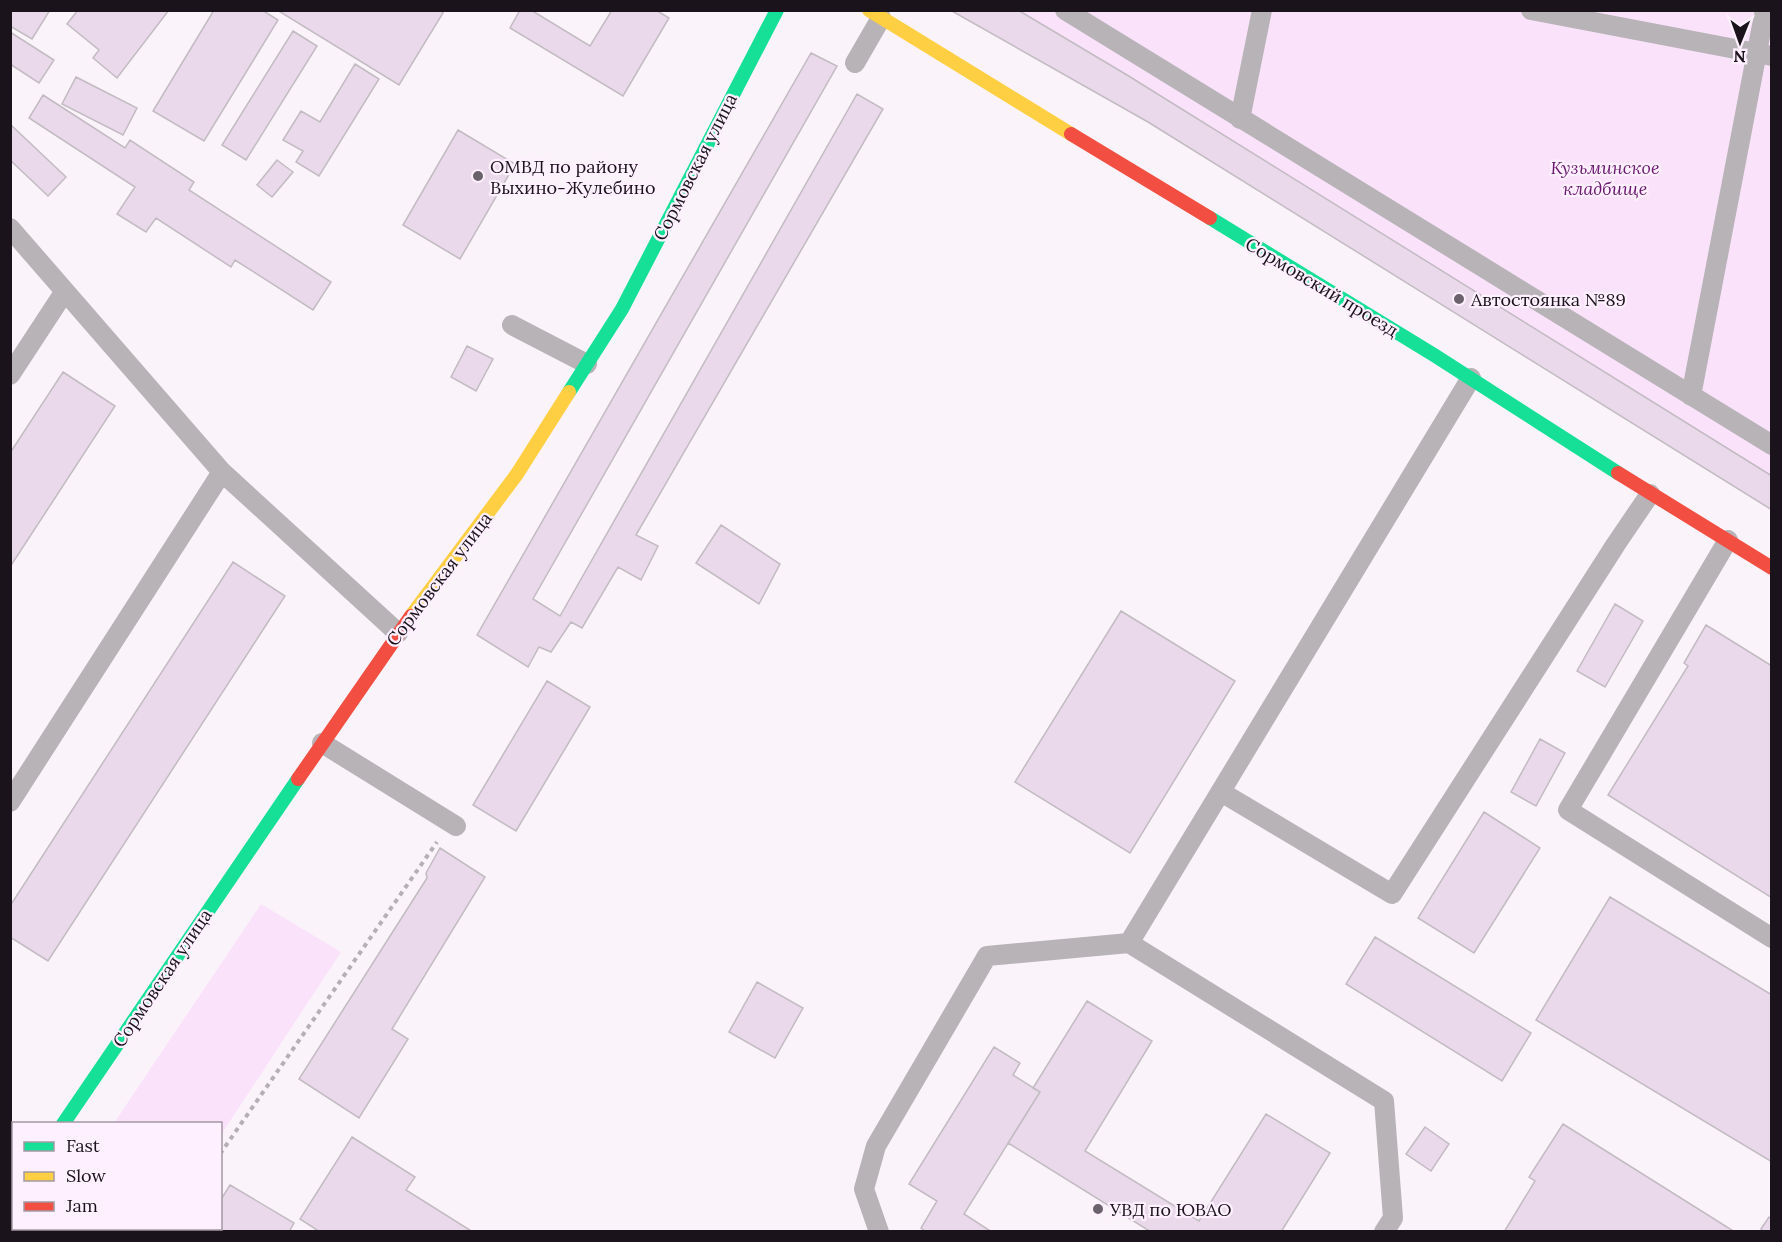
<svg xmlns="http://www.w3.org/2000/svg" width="1782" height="1242" viewBox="0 0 1782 1242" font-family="Lora,serif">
<rect width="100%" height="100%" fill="#faf4fa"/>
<path fill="#fae2fb" d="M 1018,11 L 1771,11 L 1771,476 L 1127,75 Z
M 261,904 L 341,952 L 221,1135 L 220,1124 L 114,1123 Z"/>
<path fill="#e9d9ea" stroke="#c2bbc2" stroke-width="1.5" d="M 10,10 L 50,10 L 32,39 L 10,26 Z
M 78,10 L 169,10 L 117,78 L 93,58 L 99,50 L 67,24 Z
M 214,10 L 262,10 L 278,20 L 204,141 L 153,111 Z
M 277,10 L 439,10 L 443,13 L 399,85 Z
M 520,10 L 531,10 L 590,46 L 612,10 L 656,10 L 669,18 L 623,96 L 510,28 Z
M 950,10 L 1018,10 L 1127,75 L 1772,476 L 1772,510 L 1148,122 Z
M 293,31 L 317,46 L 246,160 L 222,145 Z
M 10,32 L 54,60 L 39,83 L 10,64 Z
M 811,53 L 837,66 L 533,599 L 560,616 L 857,94 L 883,109 L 636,535 L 658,546 L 641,580 L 618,567 L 582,628 L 571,622 L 551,652 L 539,647 L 528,667 L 477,635 Z
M 355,64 L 379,79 L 319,176 L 296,162 L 303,151 L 283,140 L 301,111 L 320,122 Z
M 76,77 L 137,108 L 123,135 L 62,104 Z
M 43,95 L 125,148 L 130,140 L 194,182 L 189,190 L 331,282 L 313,310 L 235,260 L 231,267 L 156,218 L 146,232 L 117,214 L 135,187 L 29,118 Z
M 10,124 L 66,177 L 48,196 L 10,160 Z
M 458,130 L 515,164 L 460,259 L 403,225 Z
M 277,160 L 293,172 L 272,197 L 257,185 Z
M 467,346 L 493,359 L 476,391 L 451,377 Z
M 63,372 L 115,406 L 10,567 L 10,453 Z
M 721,525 L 780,564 L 759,604 L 696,563 Z
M 233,562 L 285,596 L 48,961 L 10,937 L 10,906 Z
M 1615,604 L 1643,621 L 1605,687 L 1577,671 Z
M 1121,611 L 1235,681 L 1130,853 L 1015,782 Z
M 1706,625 L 1772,666 L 1772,898 L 1608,795 L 1688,666 L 1684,663 Z
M 547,681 L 590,707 L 516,831 L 473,805 Z
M 1540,739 L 1565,753 L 1536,806 L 1511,792 Z
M 1484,812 L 1540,848 L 1474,953 L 1418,918 Z
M 440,848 L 485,877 L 392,1029 L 408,1039 L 359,1118 L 299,1079 L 427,878 L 426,873 Z
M 1610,897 L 1772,995 L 1772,1162 L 1536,1020 Z
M 1375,937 L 1531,1033 L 1502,1081 L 1346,984 Z
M 757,982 L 803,1008 L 775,1058 L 729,1032 Z
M 1087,1001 L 1152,1041 L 1085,1151 L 1199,1221 L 1266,1114 L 1330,1153 L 1281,1232 L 1151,1232 L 1008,1143 L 1040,1092 L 1033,1088 Z
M 994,1047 L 1020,1063 L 1013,1075 L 1040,1092 L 964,1214 L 992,1232 L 926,1232 L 921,1228 L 937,1201 L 909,1184 Z
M 1563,1124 L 1735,1232 L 1504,1232 L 1535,1181 L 1529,1177 Z
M 1425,1127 L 1449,1144 L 1431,1171 L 1406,1154 Z
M 352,1137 L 415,1177 L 406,1190 L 473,1232 L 320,1232 L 300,1219 Z
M 230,1185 L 294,1223 L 289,1232 L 202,1232 L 204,1228 L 220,1228 L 220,1201 Z
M 1769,1217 L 1772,1219 L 1772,1232 L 1764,1232 L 1761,1229 Z"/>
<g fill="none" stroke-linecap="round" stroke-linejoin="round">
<path stroke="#b4b0b4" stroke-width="4" stroke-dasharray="4.5 4.5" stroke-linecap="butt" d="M 220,1154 L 437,842
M 167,1232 L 169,1228"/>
<path stroke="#b7b3b7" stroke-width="20" d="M 1065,10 L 1772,445
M 1531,10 L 1772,56
M 855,63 L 881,18
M 1240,119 L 1262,10
M 10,228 L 222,472 L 398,633
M 512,325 L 587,364
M 10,375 L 65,291
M 1691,396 L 1765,10
M 1728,540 L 1568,810 L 1772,938
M 322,743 L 456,826
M 1221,792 L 1392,894 L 1616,544 L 1650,494
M 10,802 L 222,472
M 1129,943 L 1471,378
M 879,1232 L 864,1189 L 876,1146 L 987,956 L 1129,943 L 1384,1101 L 1393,1218 L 1384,1232"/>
<path stroke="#16e098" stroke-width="14" d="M 1210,218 L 1434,355 L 1618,473
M 569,392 L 622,309 L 777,10
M 63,1124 L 298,779"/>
<path stroke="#ffcf43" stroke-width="14" d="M 869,10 L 1071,134
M 411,616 L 517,474 L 569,392
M 10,1200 L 14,1196"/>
<path stroke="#f24e42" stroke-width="14" d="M 1071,134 L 1210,218
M 1618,473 L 1772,568
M 298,779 L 411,616"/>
</g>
<g fill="#69626a" stroke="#fef0fe" stroke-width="2">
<circle cx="478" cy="176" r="6"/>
<circle cx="1459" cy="299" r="6"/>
<circle cx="1098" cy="1209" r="6"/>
</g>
<g text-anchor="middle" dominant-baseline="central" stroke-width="4.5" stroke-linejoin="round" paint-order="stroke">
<g font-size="18" fill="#1b131c" stroke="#fef0fe" text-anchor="start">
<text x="490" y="166">ОМВД по району<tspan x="490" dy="21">Выхино-Жулебино</tspan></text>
<text x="1471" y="299">Автостоянка №89</text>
<text x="1110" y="1209">УВД по ЮВАО</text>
</g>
<g font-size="18" fill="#1b131c" stroke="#fef0fe">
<text transform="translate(695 167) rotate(-63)">Сормовская улица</text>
<text transform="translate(1322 287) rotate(31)">Сормовский проезд</text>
<text transform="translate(439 579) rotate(-53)">Сормовская улица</text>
<text transform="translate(162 978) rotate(-56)">Сормовская улица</text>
</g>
<g font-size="18" font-style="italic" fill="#69196f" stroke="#fef0fe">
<text x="1605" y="167">Кузьминское<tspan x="1605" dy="21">кладбище</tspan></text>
</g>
</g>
<rect width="1782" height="1242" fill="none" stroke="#1b131c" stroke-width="24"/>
<rect x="12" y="1122" width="210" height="108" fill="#fef0fe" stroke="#a398a4" stroke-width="1.5"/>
<rect x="24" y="1142" width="30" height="9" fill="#16e098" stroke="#a398a4" stroke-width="1.5"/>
<text x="66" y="1152" font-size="18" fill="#1b131c">Fast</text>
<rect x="24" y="1172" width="30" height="9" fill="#ffcf43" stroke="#a398a4" stroke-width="1.5"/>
<text x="66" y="1182" font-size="18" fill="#1b131c">Slow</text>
<rect x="24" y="1202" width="30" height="9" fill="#f24e42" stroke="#a398a4" stroke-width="1.5"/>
<text x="66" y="1212" font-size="18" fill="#1b131c">Jam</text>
<g transform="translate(1740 42) rotate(181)" stroke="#fef0fe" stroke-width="4.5" paint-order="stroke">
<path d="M0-4.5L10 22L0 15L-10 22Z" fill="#1b131c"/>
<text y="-9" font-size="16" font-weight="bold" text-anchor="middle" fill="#1b131c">N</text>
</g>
</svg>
